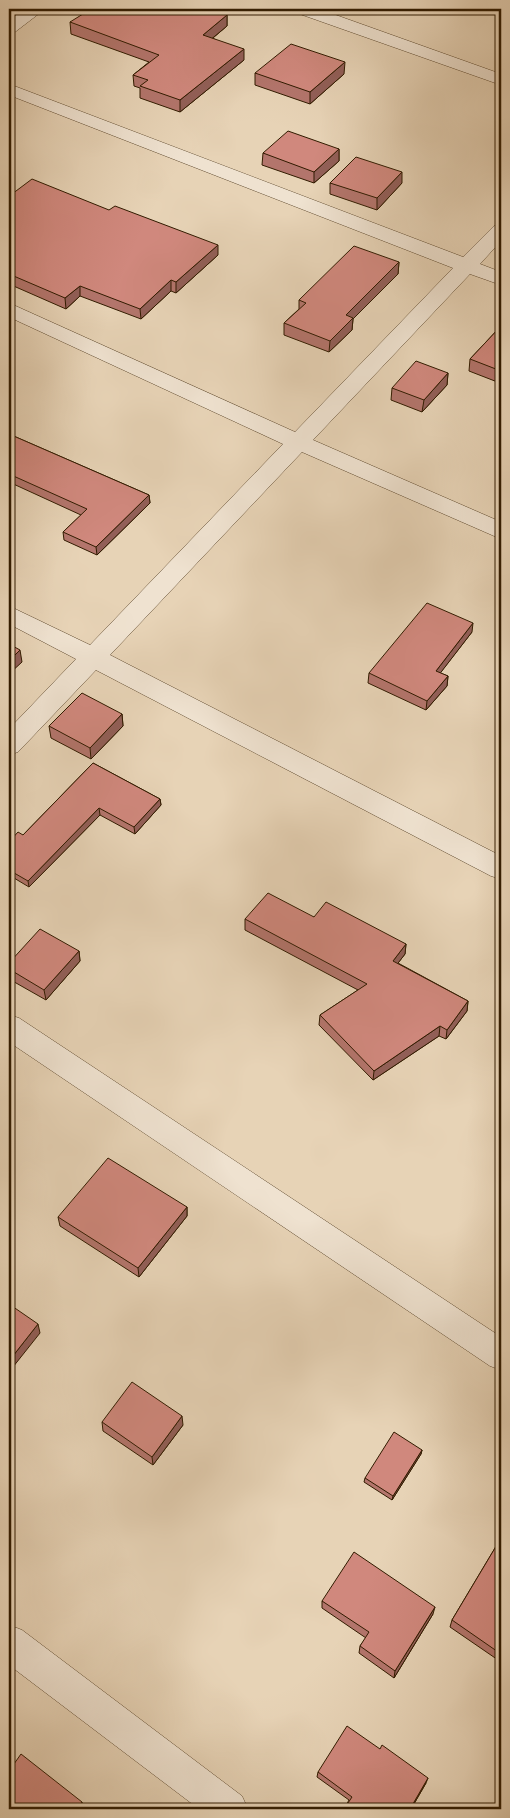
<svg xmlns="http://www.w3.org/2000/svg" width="510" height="1818" viewBox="0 0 510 1818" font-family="'EB Garamond',serif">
<rect width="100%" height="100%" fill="#e7d3b6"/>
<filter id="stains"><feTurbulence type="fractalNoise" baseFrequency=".004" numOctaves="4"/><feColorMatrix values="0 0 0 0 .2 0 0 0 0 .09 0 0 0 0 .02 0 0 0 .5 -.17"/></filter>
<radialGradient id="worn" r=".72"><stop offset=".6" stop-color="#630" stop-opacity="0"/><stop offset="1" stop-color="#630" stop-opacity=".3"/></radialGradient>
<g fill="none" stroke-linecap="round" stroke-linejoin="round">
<defs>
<path id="minor" d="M 25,9 L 45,9 L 15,32 L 9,33 L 9,20 Z
M 294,9 L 319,9 L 501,74 L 501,85 L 297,13 Z
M 9,84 L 463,257 L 494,226 L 501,224 L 501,241 L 480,264 L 501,272 L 501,285 L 470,274 L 313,440 L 501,522 L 501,539 L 302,452 L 110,655 L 501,856 L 501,879 L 491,876 L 96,670 L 18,752 L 9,755 L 9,729 L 76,659 L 9,624 L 9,606 L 90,645 L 283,444 L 9,317 L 9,303 L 295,432 L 453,268 L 9,95 Z
M 9,1015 L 19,1018 L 501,1337 L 501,1370 L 490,1366 L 9,1042 Z
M 9,1625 L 22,1630 L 242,1796 L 248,1809 L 199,1809 L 9,1665 Z"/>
</defs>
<use href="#minor" stroke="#5e492e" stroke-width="1"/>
<use href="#minor" fill="#efe2d0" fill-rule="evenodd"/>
</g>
<path fill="#b3756c" stroke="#311b00" d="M 501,10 L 501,23 L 497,21 L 498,13 Z
M 227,15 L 227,26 L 213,38 L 244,60 L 180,112 L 140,98 L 140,88 L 134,86 L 133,75 L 149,62 L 71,34 L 70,22 Z
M 255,73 L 344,74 L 310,104 L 255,85 Z
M 339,149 L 339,161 L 314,183 L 262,165 L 263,153 Z
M 330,183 L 402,183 L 377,210 L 330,194 Z
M 9,193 L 218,255 L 176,293 L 171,291 L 141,319 L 80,296 L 66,309 L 9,284 Z
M 399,262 L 398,274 L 353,319 L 352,330 L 329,352 L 284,335 L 284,323 L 299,309 L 299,300 Z
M 501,326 L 501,382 L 500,383 L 469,371 L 470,359 Z
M 448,373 L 447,385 L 422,412 L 391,400 L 392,388 Z
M 9,434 L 149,495 L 150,503 L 97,555 L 64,540 L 63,532 L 81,515 L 9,482 Z
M 472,632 L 440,673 L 448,676 L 447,686 L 426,710 L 368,683 L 369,673 Z
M 122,714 L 123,726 L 91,759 L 51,738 L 49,726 Z
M 93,763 L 160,799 L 161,805 L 135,834 L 100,815 L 29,887 L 9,875 L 9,842 L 23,835 Z
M 314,917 L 406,944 L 405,954 L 398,963 L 468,1001 L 467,1011 L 446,1039 L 439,1036 L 373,1080 L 319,1025 L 320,1015 L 358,990 L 245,930 L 245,919 Z
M 79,951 L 80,961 L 46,1000 L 9,979 L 9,963 Z
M 187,1207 L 187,1216 L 139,1277 L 60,1226 L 58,1217 Z
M 102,1422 L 183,1425 L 153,1465 L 103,1431 Z
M 422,1450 L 421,1454 L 392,1500 L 364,1482 L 365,1478 Z
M 501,1538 L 501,1662 L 450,1627 L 452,1620 Z
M 322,1601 L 433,1614 L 394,1678 L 359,1653 L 360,1646 L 366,1638 L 322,1608 Z
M 318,1772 L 426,1783 L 411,1809 L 344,1809 L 349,1800 L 317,1777 Z"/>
<path fill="#925f58" stroke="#311b00" d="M 227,15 L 227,26 L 203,46 L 203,35 Z
M 244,49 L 244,60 L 180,112 L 180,100 Z
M 345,62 L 344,74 L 310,104 L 310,92 Z
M 339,149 L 339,161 L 314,183 L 314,172 Z
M 402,172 L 402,183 L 377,210 L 377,198 Z
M 218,245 L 218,255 L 176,293 L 176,282 Z
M 399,262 L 398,274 L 353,319 L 352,330 L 329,352 L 330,341 L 346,315 Z
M 171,280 L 171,291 L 141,319 L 140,309 Z
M 80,286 L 80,296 L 66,309 L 65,298 Z
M 448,373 L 447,385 L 422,412 L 424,400 Z
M 149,495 L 150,503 L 97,555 L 96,547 Z
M 473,623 L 472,632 L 435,680 L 436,671 Z
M 20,650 L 22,662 L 9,674 L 9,661 Z
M 448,676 L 447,686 L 426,710 L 427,701 Z
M 122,714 L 123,726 L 91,759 L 90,748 Z
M 160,799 L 161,805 L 135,834 L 134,827 Z
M 99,808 L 100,815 L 29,887 L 28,881 Z
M 406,944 L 405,954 L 392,971 L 393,961 Z
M 79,951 L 80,961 L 46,1000 L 44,990 Z
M 468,1001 L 467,1011 L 446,1039 L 447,1030 Z
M 440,1026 L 439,1036 L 373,1080 L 374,1071 Z
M 187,1207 L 187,1216 L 139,1277 L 138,1268 Z
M 38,1324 L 40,1333 L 9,1372 L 9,1361 Z
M 182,1416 L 183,1425 L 153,1465 L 152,1457 Z
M 422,1450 L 421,1454 L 392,1500 L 393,1496 Z
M 435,1607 L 433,1614 L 394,1678 L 395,1671 Z
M 428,1778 L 426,1783 L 411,1809 L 410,1809 Z
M 82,1802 L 84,1808 L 83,1809 L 77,1809 Z"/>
<path fill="#d0887d" stroke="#311b00" d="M 91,9 L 209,9 L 227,15 L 203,35 L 244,49 L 180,100 L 140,86 L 148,80 L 133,75 L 159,55 L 70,22 Z
M 291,44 L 345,62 L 310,92 L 255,73 Z
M 288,131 L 339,149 L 314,172 L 263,153 Z
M 356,157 L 402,172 L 377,198 L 330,183 Z
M 32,179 L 109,210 L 115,206 L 218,245 L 176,282 L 171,280 L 140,309 L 80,286 L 65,298 L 9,274 L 9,193 L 12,194 Z
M 354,246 L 399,262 L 346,315 L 353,318 L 330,341 L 284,323 L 306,303 L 299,300 Z
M 501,326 L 501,371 L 470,359 Z
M 416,361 L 448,373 L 424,400 L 392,388 Z
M 9,434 L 149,495 L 96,547 L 63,532 L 87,509 L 9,474 Z
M 427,603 L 473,623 L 436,671 L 448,676 L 427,701 L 369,673 Z
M 9,644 L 20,650 L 9,661 Z
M 82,693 L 122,714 L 90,748 L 49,726 Z
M 93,763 L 160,799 L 134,827 L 99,808 L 28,881 L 9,870 L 9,842 L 18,832 L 23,835 Z
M 268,893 L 314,917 L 326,902 L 406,944 L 393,961 L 468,1001 L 447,1030 L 440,1026 L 374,1071 L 320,1015 L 367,984 L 245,919 Z
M 40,929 L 79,951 L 44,990 L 9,969 L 9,963 Z
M 108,1158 L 187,1207 L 138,1268 L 58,1217 Z
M 9,1304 L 38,1324 L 9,1361 Z
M 132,1382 L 182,1416 L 152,1457 L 102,1422 Z
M 394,1432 L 422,1450 L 393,1496 L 365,1478 Z
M 501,1538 L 501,1654 L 452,1620 Z
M 354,1552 L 435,1607 L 395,1671 L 360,1646 L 369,1632 L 322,1601 Z
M 347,1726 L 380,1749 L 382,1745 L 428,1778 L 410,1809 L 344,1809 L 352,1797 L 318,1772 Z
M 21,1754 L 82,1802 L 77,1809 L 9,1809 L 9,1771 Z"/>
<rect width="510" height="1818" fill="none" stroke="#e7d3b6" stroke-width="30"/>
<rect x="10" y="10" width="490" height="1798" fill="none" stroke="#311b00" stroke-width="2.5"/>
<rect x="15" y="15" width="480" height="1788" fill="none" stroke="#311b00"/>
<rect width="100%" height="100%" filter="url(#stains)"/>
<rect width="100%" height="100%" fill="url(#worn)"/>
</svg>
